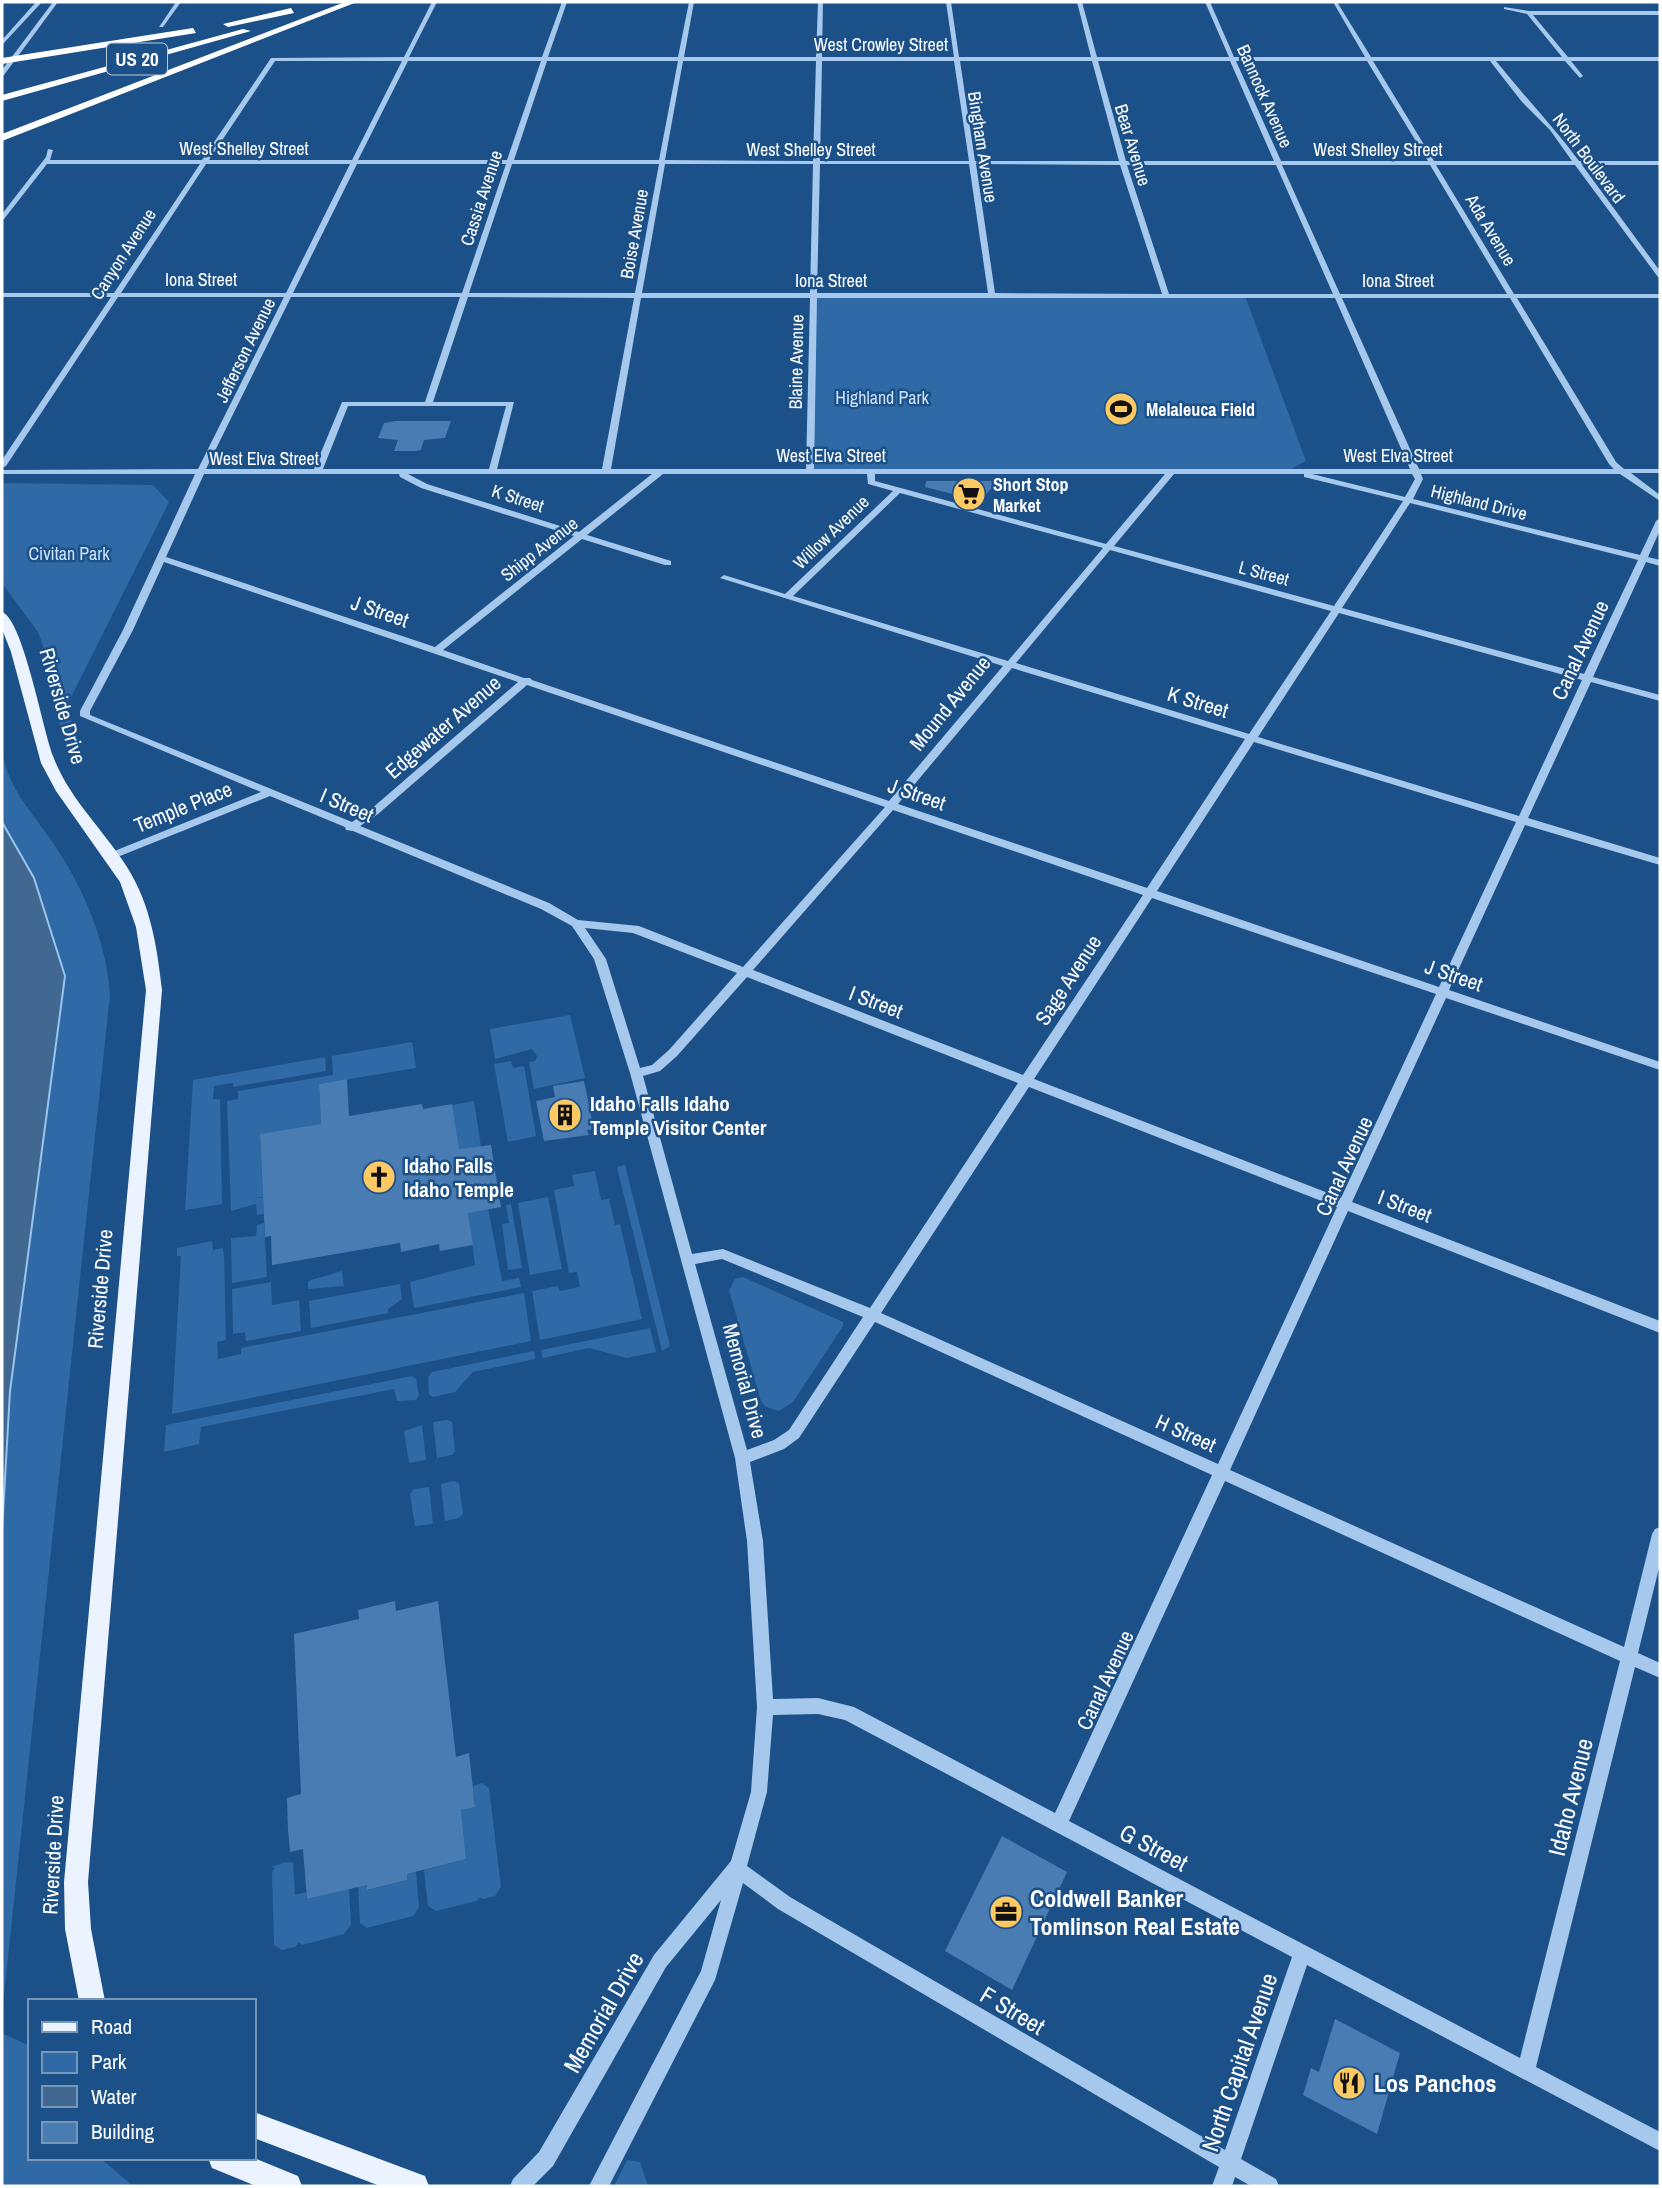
<svg xmlns="http://www.w3.org/2000/svg" width="1662" height="2188" viewBox="0 0 1662 2188" font-family="'Archivo Narrow',sans-serif">
<rect width="100%" height="100%" fill="#1c5088"/>
<path fill="#2f6aa6" d="M 813,295 L 1245,296 L 1306,461 L 1289,470 L 810,471 Z
M 2,483 L 153,485 L 169,502 L 66,707 L 65,715 L 77,726 L 66,733 L 60,727 L 49,662 L 38,632 L 2,583 Z
M 2,751 C 8,791 37,817 57,849 C 85,891 107,945 110,995 L 2,2014 L 2,1531 L 34,878 L 2,822 Z
M 570,1015 L 585,1078 L 534,1089 L 529,1062 L 535,1061 L 537,1056 L 532,1049 L 495,1059 L 490,1029 Z
M 412,1042 L 416,1068 L 319,1084 L 321,1124 L 260,1135 L 263,1197 L 256,1198 L 263,1198 L 264,1214 L 257,1215 L 256,1204 L 231,1211 L 227,1101 L 238,1099 L 238,1091 L 333,1075 L 332,1056 Z
M 325,1057 L 326,1071 L 233,1087 L 233,1083 L 214,1086 L 213,1099 L 220,1099 L 222,1204 L 185,1210 L 193,1080 Z
M 511,1061 L 513,1068 L 524,1066 L 536,1136 L 508,1142 L 494,1064 Z
M 474,1101 L 481,1147 L 459,1151 L 452,1105 Z
M 625,1165 L 670,1346 L 662,1351 L 617,1167 Z
M 595,1171 L 601,1200 L 609,1199 L 615,1225 L 620,1224 L 642,1319 L 540,1340 L 532,1291 L 558,1286 L 560,1291 L 580,1287 L 577,1272 L 569,1273 L 554,1190 L 574,1186 L 572,1175 Z
M 548,1197 L 562,1269 L 530,1275 L 518,1203 Z
M 511,1204 L 522,1268 L 508,1270 L 502,1224 L 509,1223 L 506,1205 Z
M 488,1208 L 502,1281 L 519,1278 L 521,1287 L 414,1308 L 410,1282 L 475,1265 L 468,1212 Z
M 264,1223 L 267,1277 L 232,1283 L 231,1238 L 256,1236 L 257,1225 Z
M 212,1241 L 213,1250 L 223,1248 L 224,1257 L 226,1340 L 217,1342 L 218,1359 L 241,1354 L 241,1348 L 524,1293 L 531,1341 L 172,1414 L 181,1256 L 177,1256 L 177,1248 Z
M 342,1271 L 344,1286 L 308,1289 L 308,1281 Z
M 743,1277 L 843,1322 L 843,1326 L 793,1402 L 779,1411 L 766,1407 L 761,1401 L 729,1290 L 735,1279 Z
M 271,1282 L 272,1305 L 299,1300 L 301,1331 L 246,1341 L 245,1332 L 233,1334 L 232,1289 Z
M 400,1284 L 402,1299 L 388,1309 L 388,1313 L 311,1328 L 309,1301 Z
M 650,1328 L 656,1352 L 627,1358 L 589,1348 L 543,1358 L 541,1350 Z
M 534,1351 L 535,1359 L 473,1372 L 455,1392 L 433,1397 L 429,1394 L 428,1377 L 432,1372 Z
M 412,1376 L 416,1379 L 419,1396 L 416,1400 L 397,1401 L 394,1389 L 201,1427 L 199,1444 L 164,1452 L 166,1425 Z
M 447,1420 L 452,1422 L 455,1451 L 452,1455 L 437,1458 L 433,1422 Z
M 422,1425 L 426,1460 L 409,1463 L 404,1431 Z
M 454,1481 L 459,1483 L 463,1514 L 459,1518 L 445,1521 L 441,1484 Z
M 429,1487 L 433,1524 L 415,1526 L 410,1494 L 414,1489 Z
M 482,1783 L 489,1788 L 501,1887 L 495,1896 L 483,1899 L 480,1897 L 476,1901 L 436,1911 L 428,1906 L 424,1870 L 466,1859 L 461,1810 L 475,1806 L 473,1786 Z
M 286,1862 L 293,1863 L 295,1895 L 306,1892 L 307,1899 L 349,1889 L 351,1925 L 344,1934 L 302,1945 L 299,1942 L 295,1947 L 282,1950 L 274,1945 L 272,1872 L 275,1868 L 271,1867 Z
M 416,1872 L 419,1908 L 413,1916 L 367,1928 L 360,1923 L 358,1887 L 367,1885 L 368,1890 L 407,1880 L 407,1874 Z
M 2,2033 L 30,2046 L 30,2158 L 100,2158 L 133,2186 L 2,2186 Z
M 627,2160 L 640,2162 L 648,2186 L 614,2186 Z"/>
<path fill="#416890" stroke="#98c4ee" stroke-width="2" d="M 2,822 L 34,878 L 65,976 L 10,1391 L 2,1531 Z"/>
<path fill="#497cb2" d="M 396,421 L 451,421 L 445,438 L 424,440 L 421,450 L 416,451 L 394,451 L 398,440 L 378,438 L 384,423 Z
M 926,481 L 998,481 L 980,501 L 925,487 Z
M 347,1079 L 349,1116 L 422,1104 L 423,1109 L 452,1104 L 459,1149 L 491,1145 L 501,1207 L 468,1213 L 473,1245 L 440,1251 L 439,1244 L 401,1252 L 400,1243 L 272,1265 L 271,1236 L 265,1237 L 260,1134 L 321,1124 L 319,1084 Z
M 584,1081 L 594,1129 L 587,1130 L 589,1135 L 544,1141 L 536,1101 L 555,1097 L 553,1086 Z
M 395,1601 L 396,1611 L 438,1601 L 456,1757 L 469,1753 L 475,1807 L 461,1810 L 466,1859 L 407,1874 L 407,1880 L 367,1890 L 367,1885 L 307,1899 L 303,1849 L 290,1852 L 288,1830 L 287,1798 L 301,1794 L 294,1634 L 359,1619 L 358,1610 Z
M 1002,1836 L 1067,1872 L 1012,1990 L 945,1951 Z
M 1335,2019 L 1400,2053 L 1377,2134 L 1303,2095 L 1311,2068 L 1319,2072 Z"/>
<g fill="none" stroke-linecap="round" stroke-linejoin="round">
<path fill="#a5c8ec" fill-rule="evenodd" d="M 36,2 L 42,2 L 2,45 L 2,40 Z
M 53,2 L 58,2 L 4,75 L 2,76 L 2,70 Z
M 176,2 L 181,2 L 163,27 L 159,27 Z
M 432,2 L 437,2 L 409,57 L 542,57 L 562,2 L 567,2 L 548,57 L 678,57 L 689,2 L 694,2 L 684,57 L 816,57 L 818,2 L 823,2 L 822,57 L 954,57 L 946,2 L 951,2 L 959,57 L 1091,57 L 1077,2 L 1082,2 L 1097,57 L 1229,57 L 1205,2 L 1210,2 L 1234,57 L 1365,57 L 1333,2 L 1337,2 L 1371,57 L 1562,57 L 1527,14 L 1504,9 L 1504,7 L 1529,11 L 1660,11 L 1660,15 L 1533,15 L 1568,57 L 1660,57 L 1660,61 L 1571,61 L 1583,76 L 1580,78 L 1565,61 L 1496,61 C 1523,95 1553,126 1579,161 L 1660,161 L 1660,165 L 1582,165 L 1660,271 L 1660,278 L 1658,277 L 1575,165 L 1436,165 L 1514,294 L 1660,294 L 1660,298 L 1517,298 L 1616,462 L 1624,469 L 1660,469 L 1660,473 L 1631,473 L 1660,495 L 1660,501 L 1620,474 L 1421,474 L 1423,479 L 1413,499 L 1640,555 L 1656,521 L 1660,518 L 1660,530 L 1648,557 L 1660,560 L 1660,566 L 1646,562 L 1593,677 L 1660,695 L 1660,701 L 1591,682 L 1528,818 L 1660,858 L 1660,865 L 1525,825 L 1449,990 L 1660,1062 L 1660,1070 L 1446,998 L 1352,1202 L 1660,1321 L 1660,1333 L 1348,1211 L 1230,1470 L 1624,1647 L 1652,1534 L 1655,1529 L 1660,1527 L 1660,1564 L 1638,1653 L 1660,1663 L 1660,1678 L 1635,1667 L 1536,2067 L 1660,2132 L 1660,2151 L 1307,1965 L 1241,2159 L 1276,2179 L 1279,2186 L 1251,2186 L 1235,2177 L 1232,2186 L 1212,2186 L 1219,2167 L 778,1909 L 743,1883 L 715,1980 L 609,2186 L 589,2186 L 701,1971 L 721,1900 L 666,1967 L 553,2166 L 533,2186 L 510,2186 L 513,2179 L 539,2152 L 654,1955 L 731,1861 L 751,1792 L 757,1707 L 747,1541 L 735,1458 L 630,1073 L 594,959 L 572,926 L 541,909 L 353,831 L 346,830 L 345,827 L 270,796 L 115,858 L 107,858 L 106,856 L 107,854 L 261,792 L 80,716 L 80,711 L 123,630 L 195,474 L 2,474 L 2,470 L 198,469 L 284,297 L 118,297 L 6,466 L 2,468 L 2,460 L 111,297 L 2,297 L 2,293 L 114,293 L 200,164 L 47,164 L 4,219 L 2,220 L 2,214 L 46,157 L 48,149 L 53,150 L 50,160 L 202,160 L 271,58 L 404,57 ZM 275,61 L 402,61 L 352,160 L 209,160 ZM 408,61 L 541,61 L 507,160 L 358,160 ZM 547,61 L 678,61 L 659,160 L 514,160 ZM 683,61 L 816,61 L 813,161 L 665,160 ZM 822,61 L 954,61 L 969,161 L 820,161 ZM 960,61 L 1092,61 L 1119,161 L 975,161 ZM 1098,61 L 1230,61 L 1274,161 L 1126,161 ZM 1236,61 L 1367,61 L 1428,161 L 1281,161 ZM 1373,61 L 1490,61 L 1522,102 L 1550,130 L 1572,161 L 1434,161 ZM 206,164 L 350,164 L 286,293 L 121,293 ZM 357,164 L 506,164 L 462,293 L 293,293 ZM 512,164 L 659,164 L 635,293 L 469,293 ZM 665,164 L 813,164 L 810,293 L 642,293 ZM 820,164 L 969,164 L 988,293 L 817,293 ZM 976,164 L 1120,165 L 1162,294 L 995,293 ZM 1127,165 L 1276,165 L 1333,294 L 1169,294 ZM 1282,165 L 1430,165 L 1507,294 L 1340,294 ZM 291,297 L 460,297 L 425,402 L 342,402 L 314,469 L 206,469 ZM 468,297 L 634,298 L 602,469 L 497,469 L 514,402 L 433,402 ZM 641,298 L 810,298 L 806,469 L 611,469 ZM 817,298 L 1335,298 L 1410,469 L 814,469 ZM 1342,298 L 1510,298 L 1609,464 L 1614,469 L 1419,469 ZM 348,406 L 506,406 L 489,469 L 323,469 ZM 204,474 L 399,474 L 400,477 L 421,488 L 574,536 L 435,647 L 166,557 ZM 408,474 L 652,474 L 579,532 L 427,484 ZM 663,474 L 867,474 L 868,484 L 893,491 L 785,594 L 724,575 L 720,578 L 1003,666 L 889,801 L 532,680 L 530,678 L 524,678 L 443,650 L 582,539 L 665,565 L 671,565 L 671,561 L 587,535 ZM 875,474 L 1165,474 L 1106,544 L 875,481 ZM 1174,474 L 1304,474 L 1304,477 L 1403,501 L 1334,606 L 1114,546 ZM 1312,474 L 1412,474 L 1415,479 L 1405,497 ZM 900,493 L 1103,548 L 1008,661 L 793,596 ZM 1410,503 L 1638,560 L 1584,674 L 1342,608 ZM 1110,550 L 1331,611 L 1249,734 L 1016,663 ZM 164,562 L 518,682 L 370,810 L 352,822 L 90,715 L 90,711 L 133,630 ZM 1339,613 L 1582,680 L 1519,816 L 1258,737 ZM 1012,668 L 1245,739 L 1147,888 L 898,804 ZM 527,685 L 885,807 L 743,967 L 639,926 L 578,920 L 549,903 L 360,826 L 378,814 ZM 1254,742 L 1516,822 L 1439,987 L 1157,891 ZM 893,810 L 1143,895 L 1023,1075 L 753,970 ZM 1152,898 L 1436,994 L 1341,1198 L 1034,1079 ZM 585,928 L 633,933 L 737,973 L 669,1050 L 652,1065 L 640,1068 L 606,959 ZM 747,977 L 1018,1083 L 870,1308 L 723,1249 L 692,1254 L 643,1076 L 660,1071 L 677,1056 ZM 1029,1087 L 1337,1207 L 1218,1464 L 881,1313 ZM 722,1259 L 863,1317 L 789,1430 L 774,1440 L 747,1450 L 695,1264 ZM 875,1322 L 1212,1475 L 1055,1813 L 854,1707 L 818,1698 L 773,1699 L 763,1541 L 750,1462 L 784,1449 L 799,1438 ZM 1225,1481 L 1620,1661 L 1520,2058 L 1069,1821 ZM 818,1714 L 845,1720 L 1292,1957 L 1225,2150 L 790,1897 L 747,1866 L 767,1792 L 773,1715 Z"/>
<path fill="#eaf3ff" fill-rule="evenodd" d="M 2,612 C 23,619 43,731 53,756 C 69,799 103,829 127,867 C 151,905 157,947 162,990 L 88,1882 L 91,1929 L 105,2001 L 79,2001 L 65,1929 L 64,1882 L 146,990 L 136,927 L 120,882 L 56,791 L 41,763 L 11,652 L 2,629 Z
M 254,2112 L 425,2176 L 429,2186 L 380,2186 L 254,2138 Z
M 208,2158 L 254,2158 L 298,2176 L 302,2186 L 256,2186 L 212,2168 Z"/>
<path fill="#fff" fill-rule="evenodd" d="M 345,2 L 357,2 L 2,141 L 2,134 Z
M 291,8 L 294,13 L 228,27 L 223,24 Z
M 193,28 L 196,33 L 2,64 L 2,58 Z
M 243,29 L 251,31 L 2,101 L 2,95 Z"/>
</g>
<defs>
<symbol id="stadium-disc" viewBox="-11 -11 22 22"><circle r="9.5" fill="#fdc962" stroke="#1c5088"/><path d="M0-5a6.5 5 0 1 0 0 10a6.5 5 0 1 0 0-10ZM-3.5-1.8h7v3.6h-7Z" fill="#111"/></symbol>
<symbol id="supermarket-disc" viewBox="-11 -11 22 22"><circle r="9.5" fill="#fdc962" stroke="#1c5088"/><path d="M-6-5.5h2.5l.6 2H6L4.5 2H-2.5L-4.4-4H-6ZM-1.5 3.2a1.3 1.3 0 1 0 .1 0ZM3 3.2a1.3 1.3 0 1 0 .1 0Z" fill="#111"/></symbol>
<symbol id="building-disc" viewBox="-11 -11 22 22"><circle r="9.5" fill="#fdc962" stroke="#1c5088"/><path d="M-4-6H4V6H1V3H-1V6H-4ZM-2.5-4.3h1.7v1.8h-1.7ZM.8-4.3h1.7v1.8H.8ZM-2.5-1h1.7V.8h-1.7ZM.8-1h1.7V.8H.8Z" fill="#111"/></symbol>
<symbol id="church-disc" viewBox="-11 -11 22 22"><circle r="9.5" fill="#fdc962" stroke="#1c5088"/><path d="M-1.2-6h2.4v3.5h3.3v2.4h-3.3V6h-2.4V-.1h-3.3v-2.4h3.3Z" fill="#111"/></symbol>
<symbol id="office-disc" viewBox="-11 -11 22 22"><circle r="9.5" fill="#fdc962" stroke="#1c5088"/><path d="M-6-3h4V-5.5h4V-3h4V5H-6ZM-1-4.5V-3h2v-1.5ZM-6 0V1H6V0Z" fill="#111"/></symbol>
<symbol id="restaurant-disc" viewBox="-11 -11 22 22"><circle r="9.5" fill="#fdc962" stroke="#1c5088"/><path d="M-5-6h1v4h1v-4h1v4h1v-4h1v5L-1.5 .5V6h-2V.5L-5-1ZM5-6V6H3V1.5H1.5Q1.5-4 5-6Z" fill="#111"/></symbol>
</defs>
<g fill-rule="evenodd">
<use href="#stadium-disc" x="1102" y="390" width="38" height="38"/>
<use href="#supermarket-disc" x="950" y="475" width="38" height="38"/>
<use href="#building-disc" x="546" y="1096" width="38" height="38"/>
<use href="#church-disc" x="360" y="1158" width="38" height="38"/>
<use href="#office-disc" x="987" y="1893" width="38" height="38"/>
<use href="#restaurant-disc" x="1330" y="2064" width="38" height="38"/>
</g>
<g text-anchor="middle" dominant-baseline="central" stroke-width="5" stroke-linejoin="round" paint-order="stroke">
<g font-size="18" fill="#fff" stroke="#1c5088">
<text x="881" y="44">West Crowley Street</text>
<text transform="translate(1265 96) rotate(66)">Bannock Avenue</text>
<text transform="translate(1133 145) rotate(73)">Bear Avenue</text>
<text transform="translate(983 147) rotate(81)">Bingham Avenue</text>
<text x="244" y="148">West Shelley Street</text>
<text x="811" y="149">West Shelley Street</text>
<text x="1378" y="149">West Shelley Street</text>
<text transform="translate(1589 158) rotate(53)">North Boulevard</text>
<text transform="translate(481 198) rotate(-72)">Cassia Avenue</text>
<text transform="translate(1491 230) rotate(59)">Ada Avenue</text>
<text transform="translate(634 234) rotate(-80)">Boise Avenue</text>
<text transform="translate(123 254) rotate(-57)">Canyon Avenue</text>
<text x="201" y="279">Iona Street</text>
<text x="831" y="280">Iona Street</text>
<text x="1398" y="280">Iona Street</text>
<text transform="translate(245 350) rotate(-64)">Jefferson Avenue</text>
<text transform="translate(796 362) rotate(-89)">Blaine Avenue</text>
<text x="831" y="455">West Elva Street</text>
<text x="1398" y="455">West Elva Street</text>
<text x="264" y="458">West Elva Street</text>
<text transform="translate(518 498) rotate(18)">K Street</text>
<text transform="translate(1479 502) rotate(14)">Highland Drive</text>
<text transform="translate(831 532) rotate(-44)">Willow Avenue</text>
<text transform="translate(539 549) rotate(-38)">Shipp Avenue</text>
<text transform="translate(1264 573) rotate(15)">L Street</text>
</g>
<g font-size="18" fill="#cae1f9" stroke="#1c5088">
<text x="882" y="397">Highland Park</text>
<text x="69" y="553">Civitan Park</text>
</g>
<g font-size="18" font-weight="bold" fill="#fff" stroke="#1c5088" text-anchor="start">
<text x="1146" y="409">Melaleuca Field</text>
<text x="993" y="484">Short Stop<tspan x="993" dy="21">Market</tspan></text>
</g>
<rect fill="#1c5088" stroke="#bbcadb" stroke-width="2" x="107" y="43.5" width="60" height="31" rx="5"/>
<g font-size="19" font-weight="bold" fill="#fff">
<text x="137" y="59">US 20</text>
</g>
<g font-size="21" fill="#fff" stroke="#1c5088">
<text transform="translate(380 611) rotate(19)">J Street</text>
<text transform="translate(1580 650) rotate(-65)">Canal Avenue</text>
<text transform="translate(1198 702) rotate(17)">K Street</text>
<text transform="translate(950 703) rotate(-51)">Mound Avenue</text>
<text transform="translate(63 706) rotate(74)">Riverside Drive</text>
<text transform="translate(443 727) rotate(-41)">Edgewater Avenue</text>
<text transform="translate(917 794) rotate(19)">J Street</text>
<text transform="translate(347 805) rotate(23)">I Street</text>
<text transform="translate(183 807) rotate(-22)">Temple Place</text>
<text transform="translate(1454 975) rotate(19)">J Street</text>
<text transform="translate(1068 980) rotate(-57)">Sage Avenue</text>
<text transform="translate(876 1002) rotate(21)">I Street</text>
<text transform="translate(1344 1166) rotate(-65)">Canal Avenue</text>
<text transform="translate(1405 1206) rotate(21)">I Street</text>
<text transform="translate(100 1289) rotate(-85)">Riverside Drive</text>
<text transform="translate(745 1381) rotate(75)">Memorial Drive</text>
<text transform="translate(1186 1433) rotate(24)">H Street</text>
<text transform="translate(1105 1680) rotate(-65)">Canal Avenue</text>
<text transform="translate(53 1855) rotate(-87)">Riverside Drive</text>
</g>
<g font-size="21" font-weight="bold" fill="#fff" stroke="#1c5088" text-anchor="start">
<text x="590" y="1103">Idaho Falls Idaho<tspan x="590" dy="24">Temple Visitor Center</tspan></text>
<text x="404" y="1165">Idaho Falls<tspan x="404" dy="24">Idaho Temple</tspan></text>
</g>
<g font-size="24" fill="#fff" stroke="#1c5088">
<text transform="translate(1570 1797) rotate(-76)">Idaho Avenue</text>
<text transform="translate(1154 1847) rotate(28)">G Street</text>
<text transform="translate(1013 2010) rotate(31)">F Street</text>
<text transform="translate(603 2012) rotate(-60)">Memorial Drive</text>
<text transform="translate(1239 2062) rotate(-71)">North Capital Avenue</text>
</g>
<g font-size="24" font-weight="bold" fill="#fff" stroke="#1c5088" text-anchor="start">
<text x="1030" y="1898">Coldwell Banker<tspan x="1030" dy="28">Tomlinson Real Estate</tspan></text>
<text x="1374" y="2083">Los Panchos</text>
</g>
</g>
<rect width="1662" height="2188" fill="none" stroke="#ffffff" stroke-width="7"/>
<rect x="28" y="1999" width="228" height="161" fill="#1c5088" stroke="#7796b8" stroke-width="2"/>
<rect x="42" y="2022" width="35" height="10" fill="#eaf3ff" stroke="#7796b8" stroke-width="2"/>
<text x="91" y="2034" font-size="21" fill="#ffffff">Road</text>
<rect x="42" y="2052" width="35" height="21" fill="#2f6aa6" stroke="#7796b8" stroke-width="2"/>
<text x="91" y="2069" font-size="21" fill="#ffffff">Park</text>
<rect x="42" y="2086" width="35" height="21" fill="#416890" stroke="#7796b8" stroke-width="2"/>
<text x="91" y="2104" font-size="21" fill="#ffffff">Water</text>
<rect x="42" y="2122" width="35" height="21" fill="#497cb2" stroke="#7796b8" stroke-width="2"/>
<text x="91" y="2139" font-size="21" fill="#ffffff">Building</text>
</svg>
